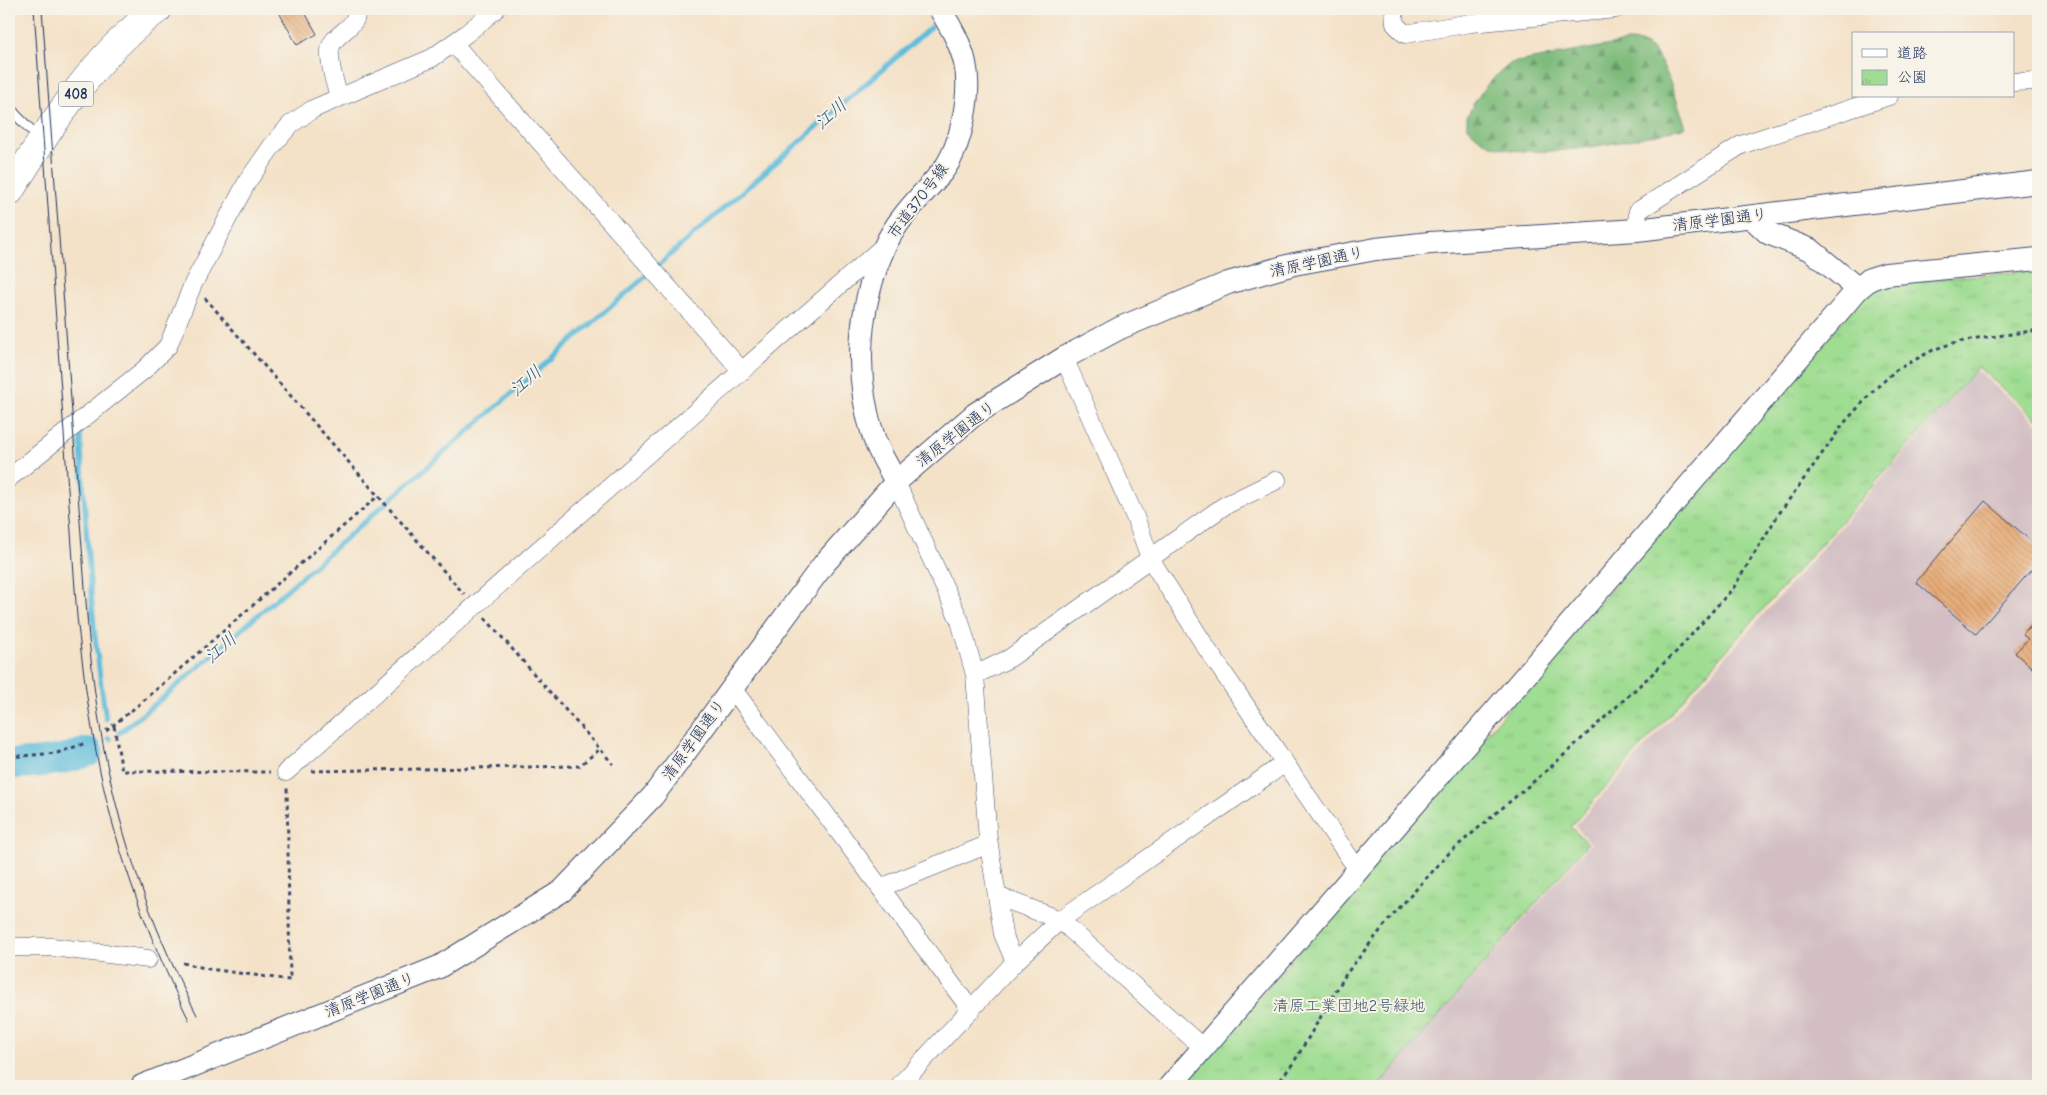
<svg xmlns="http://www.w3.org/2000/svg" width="2047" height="1095" viewBox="0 0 2047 1095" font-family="'Comic Neue','Klee One',sans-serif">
<defs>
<pattern id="forest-firs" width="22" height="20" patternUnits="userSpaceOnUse" patternTransform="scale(1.25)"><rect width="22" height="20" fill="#7fbc7c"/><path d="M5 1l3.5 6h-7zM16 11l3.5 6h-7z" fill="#679969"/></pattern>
<pattern id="park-tufts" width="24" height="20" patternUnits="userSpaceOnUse" patternTransform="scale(1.25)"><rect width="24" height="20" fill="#9fdd92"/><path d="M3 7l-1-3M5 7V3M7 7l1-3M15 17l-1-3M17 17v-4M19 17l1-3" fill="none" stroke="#88be80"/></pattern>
<pattern id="building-back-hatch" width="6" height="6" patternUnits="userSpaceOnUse" patternTransform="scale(1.25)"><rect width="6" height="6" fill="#e7a76f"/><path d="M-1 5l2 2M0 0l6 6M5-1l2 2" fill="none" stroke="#ba885e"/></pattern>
</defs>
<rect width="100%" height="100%" fill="#f7f3e8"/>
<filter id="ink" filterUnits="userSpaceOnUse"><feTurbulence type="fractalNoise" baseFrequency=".02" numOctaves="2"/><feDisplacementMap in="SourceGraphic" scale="10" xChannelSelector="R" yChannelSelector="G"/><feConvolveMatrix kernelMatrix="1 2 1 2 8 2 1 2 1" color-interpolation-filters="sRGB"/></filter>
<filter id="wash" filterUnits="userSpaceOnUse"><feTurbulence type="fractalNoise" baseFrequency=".0096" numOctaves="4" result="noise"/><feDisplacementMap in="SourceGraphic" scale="20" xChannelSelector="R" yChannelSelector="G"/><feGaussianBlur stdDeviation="1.12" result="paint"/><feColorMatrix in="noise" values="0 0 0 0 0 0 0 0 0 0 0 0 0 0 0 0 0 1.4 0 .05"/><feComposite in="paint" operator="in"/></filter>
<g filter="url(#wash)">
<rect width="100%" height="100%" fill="#f4e2c8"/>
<path fill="#d2bec3" d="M 1976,370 L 2038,424 L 2038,1086 L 1378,1086 L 1591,843 L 1575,826 L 1796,578 Z"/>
<path fill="url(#forest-firs)" stroke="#4d766d" d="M 1633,41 C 1638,42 1644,43 1648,46 C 1664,56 1679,108 1686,127 C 1637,139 1543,162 1494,146 C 1483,142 1474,135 1467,126 L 1467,117 L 1474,103 L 1490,81 L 1511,63 Z"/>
<path fill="url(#park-tufts)" stroke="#5d8678" d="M 2038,270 L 2038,420 L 1978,367 L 1570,827 L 1588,843 L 1378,1086 L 1183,1086 L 1866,294 L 1893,283 Z"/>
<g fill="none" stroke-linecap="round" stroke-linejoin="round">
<path stroke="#5ebddc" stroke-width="5" d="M 80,431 C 86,528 91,624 106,719
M 119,733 L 164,697 L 931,27
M 109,738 L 110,739"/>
<path stroke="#5ebddc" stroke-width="30" d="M 9,764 C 37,764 61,761 88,752"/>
</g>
<g id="blocks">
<path fill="url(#building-back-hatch)" d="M 291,9 L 303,9 L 317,34 L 297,45 L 280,14 Z
M 1985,501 L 2038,547 L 2038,562 L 1976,634 L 1916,582 Z
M 2038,616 L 2038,673 L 2015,653 L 2028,639 L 2023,634 Z"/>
</g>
</g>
<g filter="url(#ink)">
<use href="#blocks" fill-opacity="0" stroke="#3c4a6e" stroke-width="1"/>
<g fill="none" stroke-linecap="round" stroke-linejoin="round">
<defs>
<path id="service" d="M 9,103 L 15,114 L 39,138"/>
<path id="minor" d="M 1394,9 L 1395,24 L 1405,34 L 1471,23 L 1616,9
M 453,43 L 742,371
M 2013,82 L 2038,81
M 340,97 C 335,88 329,61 330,50 C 331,33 362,27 355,9
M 1637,230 L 1638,211 L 1741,145 L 1889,96
M 1064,358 L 1135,517 L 1151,560 L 1207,649 L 1358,870
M 9,478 L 145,369 L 168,346 L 193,284 L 247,182 L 272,146 L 291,124 L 313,109 L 432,58 L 466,34 L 496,9
M 896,482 L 960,621 L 975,675 L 988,839 L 997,896 L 1060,920 L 1203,1048
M 975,675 L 1010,658 L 1224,506 L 1277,480
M 732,688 L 971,1010
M 286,772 L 885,245
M 880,888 L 989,844
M 997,896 L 1003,934 L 1015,962
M 9,947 L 52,947 L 148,959
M 899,1086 L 1015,962 L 1060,920 L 1285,763"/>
<path id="tertiary" d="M 1751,217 L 1768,233 L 1811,250 L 1858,289 L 1870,279 L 1886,274 L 2038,259
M 896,482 C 889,468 879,453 874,438 C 853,376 858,305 885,246 C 898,217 922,196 942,172 C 961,148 972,93 965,63 C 961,44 950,26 940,9
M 142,1086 L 439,967 L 562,891 L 653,796 L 823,565 L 896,482 L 975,414 L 1064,358 L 1120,328 L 1228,283 L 1294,264 L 1376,249 L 1430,243 L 1637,230 L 2038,182
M 1170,1086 L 1358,870 L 1858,289"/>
<path id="trunk" d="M 9,192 C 49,128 96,53 158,9"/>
</defs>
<use href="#service" stroke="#3c4a6e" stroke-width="11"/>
<use href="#minor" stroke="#3c4a6e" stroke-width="19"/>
<use href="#tertiary" stroke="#3c4a6e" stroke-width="24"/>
<use href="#trunk" stroke="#3c4a6e" stroke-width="29"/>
<path stroke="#3c4a6e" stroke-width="3" stroke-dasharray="4 4" stroke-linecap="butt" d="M 205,298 L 464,594
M 485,618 L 613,764
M 114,726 L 122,771 L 270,772
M 106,731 L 142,702 L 378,496
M 9,757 L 57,753 L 86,743
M 312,771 L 579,766 L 600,749
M 183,963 L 209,969 L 290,980 L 287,787
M 1276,1086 L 1294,1062 L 1346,974 L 1391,917 L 1450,852 L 1552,766 L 1676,652 L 1734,587 L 1778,515 L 1844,423 L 1874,390 L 1896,370 L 1935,349 L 1957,342 L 2038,330"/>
<use href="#service" stroke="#fff" stroke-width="9"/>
<use href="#minor" stroke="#fff" stroke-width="18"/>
<use href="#tertiary" stroke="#fff" stroke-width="22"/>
<use href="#trunk" stroke="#fff" stroke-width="28"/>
<path stroke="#1b2f5e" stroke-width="1" d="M 34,9 L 77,617 C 83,669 89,720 100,771 C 118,858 150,941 189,1020
M 42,9 L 87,615 C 91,667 97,718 108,769 C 126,855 157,938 197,1015"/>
</g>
</g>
<g text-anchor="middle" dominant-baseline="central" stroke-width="4" stroke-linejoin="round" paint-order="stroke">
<rect fill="#f7f3e8" stroke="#5d6a87" stroke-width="1" x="58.5" y="81.5" width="35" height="25" rx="4"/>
<g font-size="15" font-weight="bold" fill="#1b2f5e">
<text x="76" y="94">408</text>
</g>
<g font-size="16" fill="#1b2f5e" stroke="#f7f3e8">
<text transform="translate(918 201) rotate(-53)">市道370号線</text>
<text transform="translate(1720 220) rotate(-7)">清原学園通り</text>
<text transform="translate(1317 262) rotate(-12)">清原学園通り</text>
<text transform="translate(956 434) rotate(-38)">清原学園通り</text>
<text transform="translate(694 740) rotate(-54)">清原学園通り</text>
<text transform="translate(370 995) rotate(-22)">清原学園通り</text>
</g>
<g font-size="16" fill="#3c5a6b" stroke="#f7f3e8">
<text x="1349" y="1006">清原工業団地2号緑地</text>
</g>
<g font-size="18" font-style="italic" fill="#2c527e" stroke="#f7f3e8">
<text transform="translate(831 114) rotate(-41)">江川</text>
<text transform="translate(526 381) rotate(-41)">江川</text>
<text transform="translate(221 648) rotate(-41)">江川</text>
</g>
</g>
<rect width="2047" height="1095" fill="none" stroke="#f7f3e8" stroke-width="30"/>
<rect x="1852" y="32" width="162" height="65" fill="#f7f3e8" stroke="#9fa5b1"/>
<rect x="1862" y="49" width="25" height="8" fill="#ffffff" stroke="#9fa5b1"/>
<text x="1897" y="58" font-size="15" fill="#1b2f5e">道路</text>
<rect x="1862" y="70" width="25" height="15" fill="url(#park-tufts)" stroke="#9fa5b1"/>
<text x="1897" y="82" font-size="15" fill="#1b2f5e">公園</text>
</svg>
